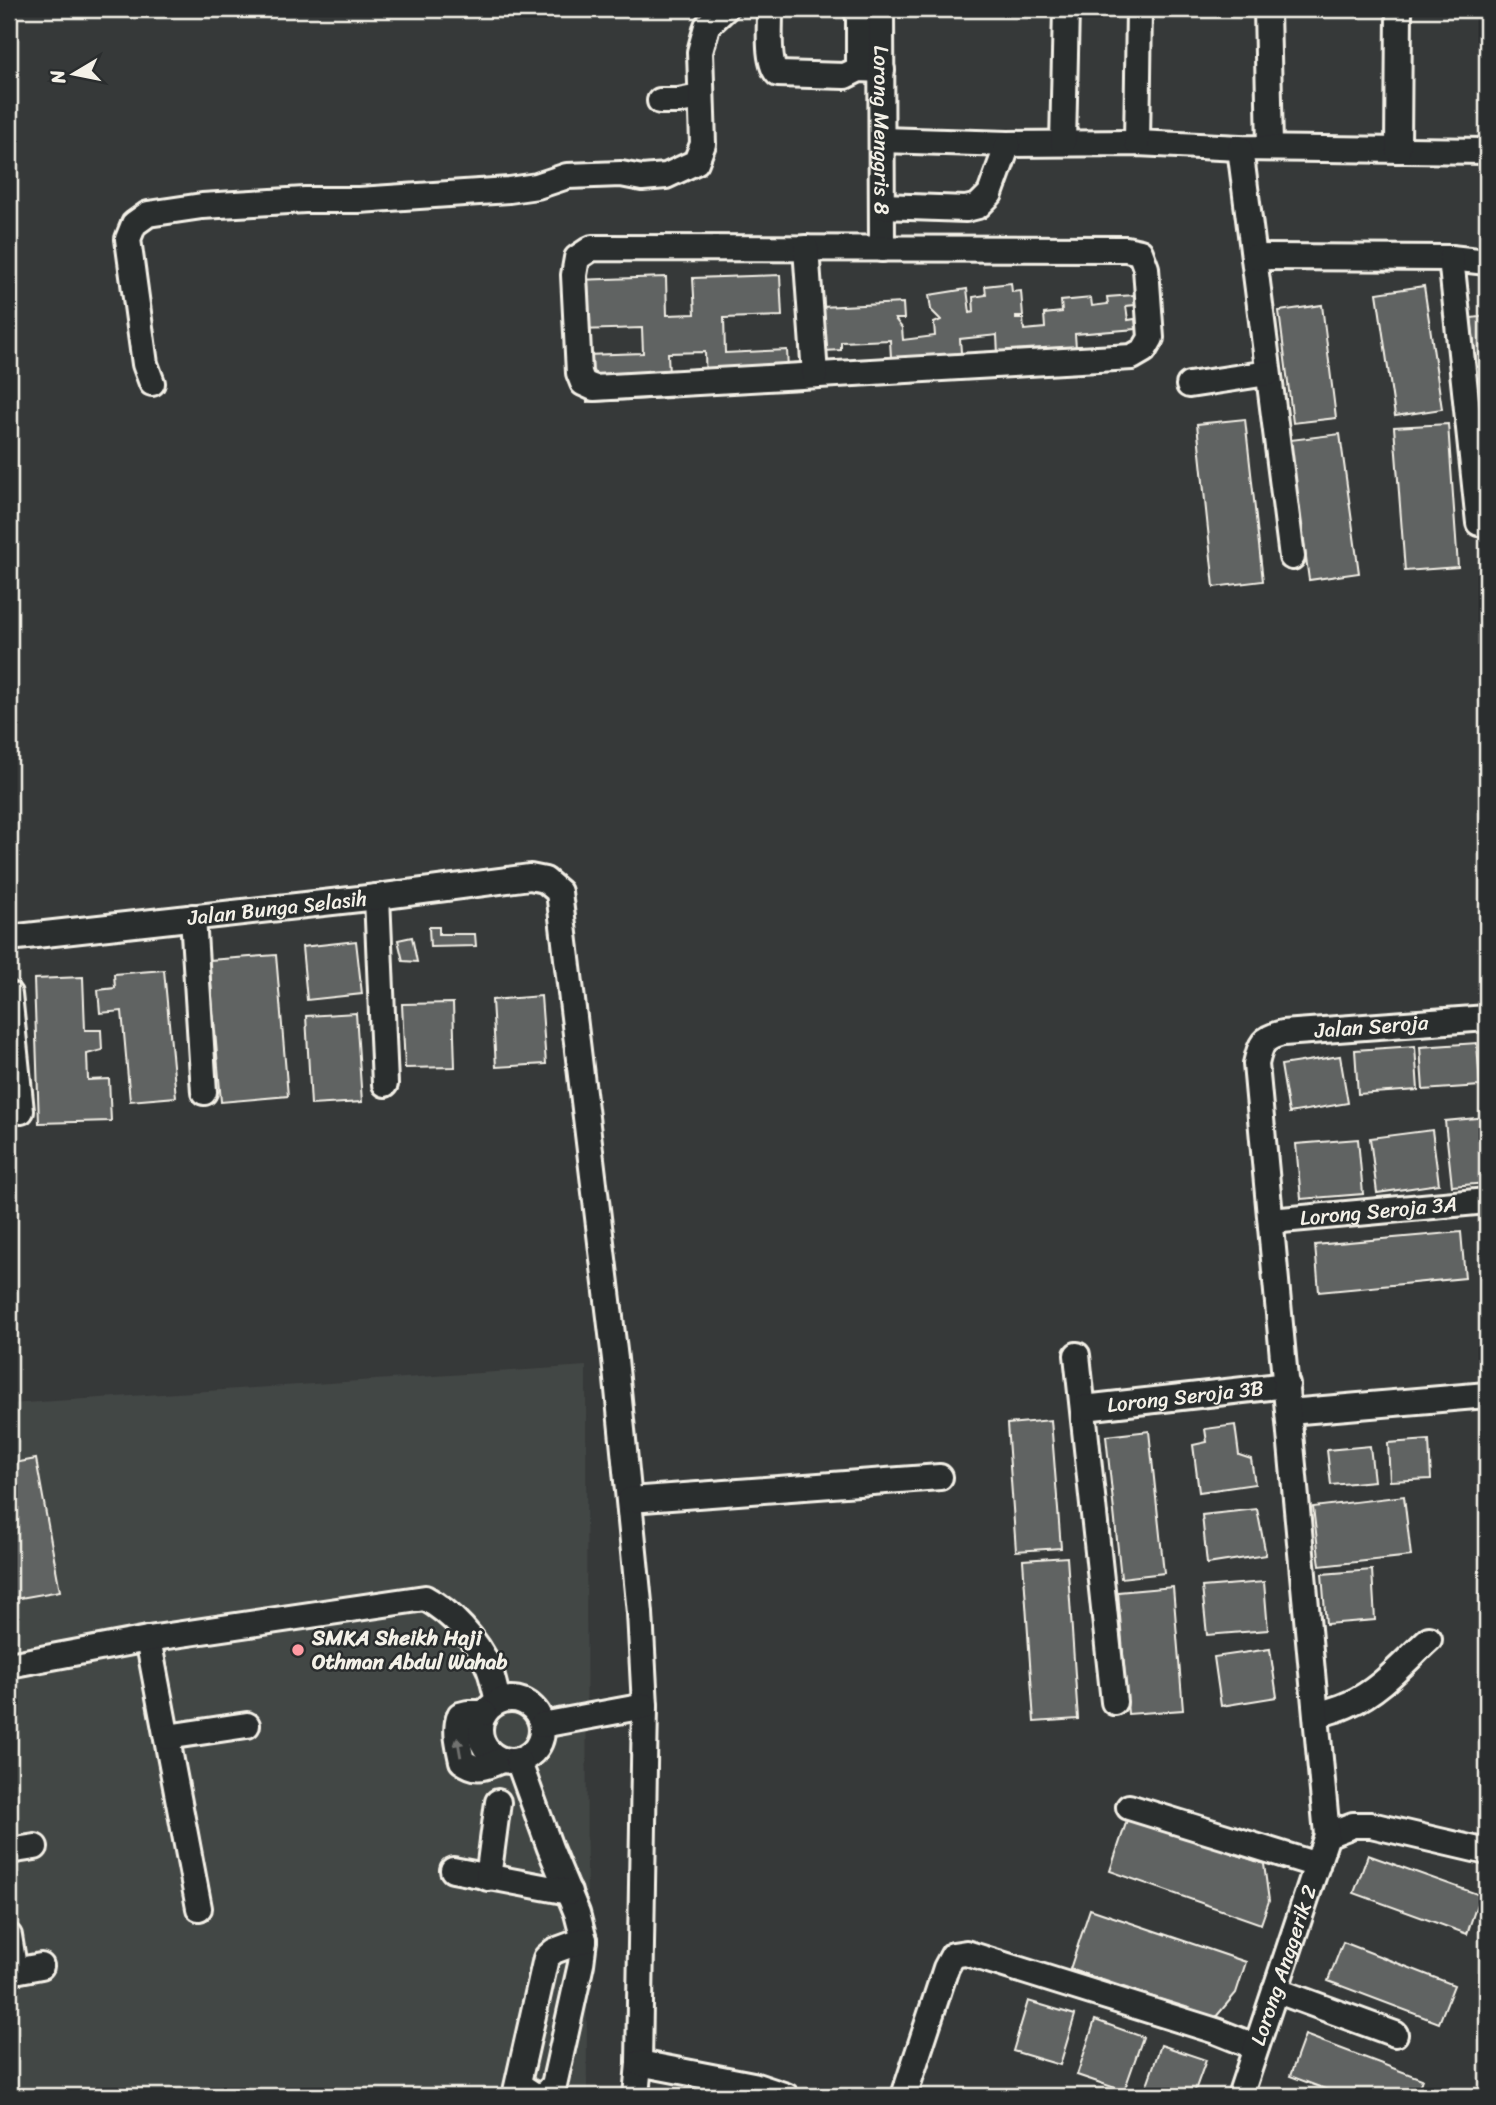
<svg xmlns="http://www.w3.org/2000/svg" width="1496" height="2105" viewBox="0 0 1496 2105" font-family="Sriracha,sans-serif">
<rect width="100%" height="100%" fill="#363939"/>
<filter id="ink" filterUnits="userSpaceOnUse"><feTurbulence type="fractalNoise" baseFrequency=".0143" numOctaves="2"/><feDisplacementMap in="SourceGraphic" scale="14" xChannelSelector="R" yChannelSelector="G"/><feConvolveMatrix kernelMatrix="1 2 1 2 8 2 1 2 1" color-interpolation-filters="sRGB"/></filter>
<g filter="url(#ink)">
<path fill="#434645" d="M 586,1366 L 587,2096 L 9,2096 L 9,1404 Z"/>
<path fill="#616362" stroke="#f4f1e8" stroke-width="2" d="M 780,275 L 782,316 L 724,318 L 725,353 L 787,350 L 789,387 L 706,390 L 705,352 L 668,353 L 670,398 L 587,402 L 585,355 L 643,353 L 642,328 L 579,330 L 576,280 L 666,277 L 667,315 L 695,314 L 693,278 Z
M 1011,283 L 1012,292 L 1021,291 L 1023,316 L 1016,316 L 1016,319 L 1023,319 L 1024,330 L 1045,328 L 1044,314 L 1062,312 L 1061,301 L 1091,298 L 1092,306 L 1108,304 L 1107,297 L 1134,295 L 1135,305 L 1126,306 L 1128,320 L 1135,319 L 1136,329 L 1075,334 L 1076,348 L 1071,356 L 998,355 L 997,335 L 960,339 L 961,352 L 956,356 L 881,377 L 880,359 L 891,358 L 890,340 L 841,342 L 841,350 L 824,351 L 821,307 L 903,303 L 904,319 L 895,319 L 902,328 L 903,340 L 935,336 L 934,323 L 941,320 L 931,310 L 929,295 L 967,289 L 970,313 L 974,312 L 973,297 L 986,295 L 985,286 Z
M 1424,286 L 1442,409 L 1395,416 L 1377,293 Z
M 1322,305 L 1336,418 L 1293,423 L 1279,311 Z
M 1487,316 L 1487,366 L 1477,367 L 1471,318 Z
M 1487,377 L 1487,431 L 1482,432 L 1476,378 Z
M 1245,419 L 1263,581 L 1214,587 L 1197,424 Z
M 1448,424 L 1458,567 L 1405,571 L 1394,427 Z
M 1340,434 L 1359,573 L 1309,580 L 1290,440 Z
M 429,927 L 439,927 L 439,934 L 475,934 L 476,946 L 430,947 Z
M 412,937 L 417,962 L 403,961 L 398,940 Z
M 356,941 L 362,994 L 307,1000 L 302,947 Z
M 276,955 L 288,1096 L 221,1102 L 209,960 Z
M 164,970 L 176,1097 L 130,1101 L 122,1011 L 100,1013 L 98,990 L 115,988 L 114,974 Z
M 83,977 L 85,1030 L 101,1030 L 102,1050 L 87,1054 L 88,1080 L 109,1079 L 111,1121 L 39,1123 L 34,979 Z
M 541,996 L 546,1064 L 496,1067 L 492,1000 Z
M 453,1003 L 455,1067 L 405,1068 L 402,1004 Z
M 356,1013 L 362,1102 L 311,1105 L 306,1016 Z
M 1477,1043 L 1480,1086 L 1423,1090 L 1420,1047 Z
M 1415,1046 L 1418,1090 L 1358,1094 L 1355,1050 Z
M 1340,1056 L 1348,1103 L 1289,1113 L 1281,1065 Z
M 1487,1117 L 1487,1183 L 1452,1186 L 1445,1121 Z
M 1432,1130 L 1439,1184 L 1377,1193 L 1370,1138 Z
M 1358,1139 L 1363,1194 L 1301,1199 L 1296,1144 Z
M 1461,1232 L 1465,1278 L 1319,1292 L 1315,1245 Z
M 1051,1420 L 1061,1548 L 1016,1551 L 1007,1424 Z
M 1235,1425 L 1239,1455 L 1251,1459 L 1255,1484 L 1199,1492 L 1193,1445 L 1207,1442 L 1205,1429 Z
M 1149,1431 L 1164,1573 L 1121,1578 L 1106,1436 Z
M 1429,1440 L 1431,1479 L 1390,1481 L 1388,1443 Z
M 1370,1446 L 1374,1481 L 1331,1485 L 1327,1450 Z
M 36,1459 L 60,1591 L 9,1600 L 9,1464 Z
M 1404,1496 L 1411,1556 L 1320,1566 L 1313,1507 Z
M 1257,1509 L 1266,1555 L 1207,1564 L 1202,1515 Z
M 1067,1557 L 1078,1719 L 1034,1722 L 1023,1560 Z
M 1372,1570 L 1375,1620 L 1326,1624 L 1322,1574 Z
M 1264,1582 L 1268,1630 L 1207,1635 L 1202,1587 Z
M 1173,1587 L 1183,1710 L 1128,1714 L 1118,1592 Z
M 1270,1649 L 1277,1697 L 1221,1706 L 1214,1657 Z
M 1128,1817 L 1264,1864 L 1269,1901 L 1261,1924 L 1110,1871 Z
M 1368,1855 L 1480,1895 L 1467,1934 L 1354,1893 Z
M 1090,1909 L 1246,1962 L 1236,1993 L 1215,2018 L 1070,1969 Z
M 1343,1942 L 1454,1985 L 1439,2023 L 1328,1981 Z
M 1028,2001 L 1075,2015 L 1060,2065 L 1013,2051 Z
M 1095,2020 L 1143,2037 L 1124,2091 L 1077,2075 Z
M 1305,2035 L 1422,2079 L 1416,2096 L 1344,2096 L 1290,2076 Z
M 1161,2045 L 1206,2060 L 1193,2096 L 1143,2096 Z"/>
<g fill="none" stroke-linecap="round" stroke-linejoin="round">
<defs>
<g id="minor">
<path d="M 773,9 L 770,13 C 770,29 767,64 778,74 L 845,76 L 859,69 L 882,70"/>
<path d="M 856,9 L 859,17 L 859,69"/>
<path id="s1" d="M 881,9 L 882,249"/>
<path d="M 1267,9 L 1270,147"/>
<path d="M 660,101 L 678,101 L 700,97"/>
<path d="M 882,140 L 1008,144 L 1137,143 L 1240,148 L 1487,151"/>
<path d="M 1063,143 L 1066,9"/>
<path d="M 1137,143 L 1139,9"/>
<path d="M 1240,148 L 1292,557"/>
<path d="M 1398,150 L 1399,9"/>
<path d="M 882,206 L 966,209 L 978,206 L 990,194 L 1008,144"/>
<path d="M 592,248 L 1126,249 L 1140,252 L 1146,268 L 1151,338 L 1144,350 L 1132,357 L 594,388 L 583,383 L 579,373 L 574,275 L 577,258 Z"/>
<path d="M 806,248 L 815,375"/>
<path d="M 1254,257 L 1451,258 L 1487,262"/>
<path d="M 1451,258 L 1479,523"/>
<path d="M 152,383 L 145,364 L 128,239 L 134,224 L 148,214 L 202,206 L 305,200 L 359,200 L 509,190 L 537,186 L 567,176 L 621,174 L 642,178 L 666,176 L 696,162 L 703,144 L 700,52 L 707,26 L 725,9"/>
<path d="M 1189,385 L 1268,373"/>
<path d="M 377,897 L 385,1084"/>
<path d="M 193,917 L 204,1092"/>
<path id="s2" d="M 9,938 L 377,897 L 530,877 L 545,880 L 559,892 L 615,1359 L 640,1613 L 645,1706 L 639,2063 L 636,2096"/>
<path d="M 9,994 L 21,1111"/>
<path id="s3" d="M 1271,1221 L 1487,1201"/>
<path d="M 1077,1355 L 1114,1702"/>
<path id="s4" d="M 1084,1408 L 1287,1385"/>
<path d="M 1289,1412 L 1487,1395"/>
<path d="M 630,1500 L 940,1477"/>
<path d="M 148,1639 L 199,1908"/>
<path d="M 9,1665 L 148,1639 L 425,1598 C 451,1612 477,1640 489,1668 C 493,1678 495,1690 498,1701"/>
<circle cx="511" cy="1730" r="31"/>
<path d="M 484,1713 L 468,1713 L 460,1715 C 454,1730 459,1746 462,1761 C 478,1773 485,1766 502,1760"/>
<path d="M 1318,1715 C 1328,1711 1339,1709 1349,1704 C 1380,1691 1405,1661 1429,1639"/>
<path d="M 542,1725 L 645,1706"/>
<path d="M 167,1737 L 247,1725"/>
<path d="M 518,1760 L 550,1848 L 577,1913 L 584,1940 L 581,1964 L 554,2085 L 547,2093 L 536,2096 L 519,2085"/>
<path d="M 1129,1807 L 1317,1865"/>
<path d="M 1327,1835 L 1353,1825 L 1371,1825 L 1487,1852"/>
<path d="M 9,1851 L 35,1847"/>
<path d="M 453,1870 L 569,1892"/>
<path d="M 488,1878 L 498,1802"/>
<path d="M 9,1936 L 14,1967 L 20,1970 L 41,1966"/>
<path d="M 1275,1990 L 1395,2034"/>
<path d="M 639,2063 L 753,2085 L 786,2096"/>
<path d="M 515,2096 L 546,1958 L 554,1951 L 584,1940"/>
<path d="M 904,2096 L 946,1968 L 953,1955 L 966,1953 L 1216,2031 L 1256,2047"/>
<path id="s5" d="M 1240,2096 L 1327,1835 L 1256,1064 C 1261,1044 1262,1038 1283,1033 L 1487,1018"/>
</g>
</defs>
<use href="#minor" stroke="#f4f1e8" stroke-width="30"/>
<use href="#minor" stroke="#2a2d2e" stroke-width="24"/>
</g>
<defs><path id="oneway-solid" d="M-6-.8H1V-3.2L6.5 0L1 3.2V.8H-6Z" transform="scale(1.75)"/></defs>
<use fill="#71726f" href="#oneway-solid" transform="translate(459 1747) rotate(-100)"/>
</g>
<circle fill="#ff9aa2" stroke="#2a2d2e" stroke-width="2.5" cx="298" cy="1650" r="7"/>
<g text-anchor="middle" dominant-baseline="central" stroke-width="5" stroke-linejoin="round" paint-order="stroke">
<g font-size="21" fill="#f4f1e8" stroke="#2a2d2e">
<text stroke="none"><textPath href="#s1" startOffset="121">Lorong Menggris 8</textPath></text>
<text stroke="none"><textPath href="#s2" startOffset="270">Jalan Bunga Selasih</textPath></text>
<text stroke="none"><textPath href="#s5" startOffset="1183">Jalan Seroja</textPath></text>
<text stroke="none"><textPath href="#s3" startOffset="108">Lorong Seroja 3A</textPath></text>
<text stroke="none"><textPath href="#s4" startOffset="102">Lorong Seroja 3B</textPath></text>
<text stroke="none"><textPath href="#s5" startOffset="138">Lorong Anggerik 2</textPath></text>
</g>
<g font-size="21" font-weight="bold" fill="#f4f1e8" stroke="#2a2d2e" text-anchor="start">
<text x="312" y="1638">SMKA Sheikh Haji<tspan x="312" dy="24">Othman Abdul Wahab</tspan></text>
</g>
</g>
<rect width="1496" height="2105" fill="none" stroke="#2a2d2e" stroke-width="35"/>
<rect x="18" y="18" width="1461" height="2070" fill="none" stroke="#f4f1e8" stroke-width="2.5" filter="url(#ink)"/>
<g transform="translate(74 74) rotate(260)" stroke="#2a2d2e" stroke-width="5" paint-order="stroke">
<path d="M0-5L12 26L0 18L-12 26Z" fill="#f4f1e8"/>
<text y="-10" font-size="19" font-weight="bold" text-anchor="middle" fill="#f4f1e8">N</text>
</g>
</svg>
